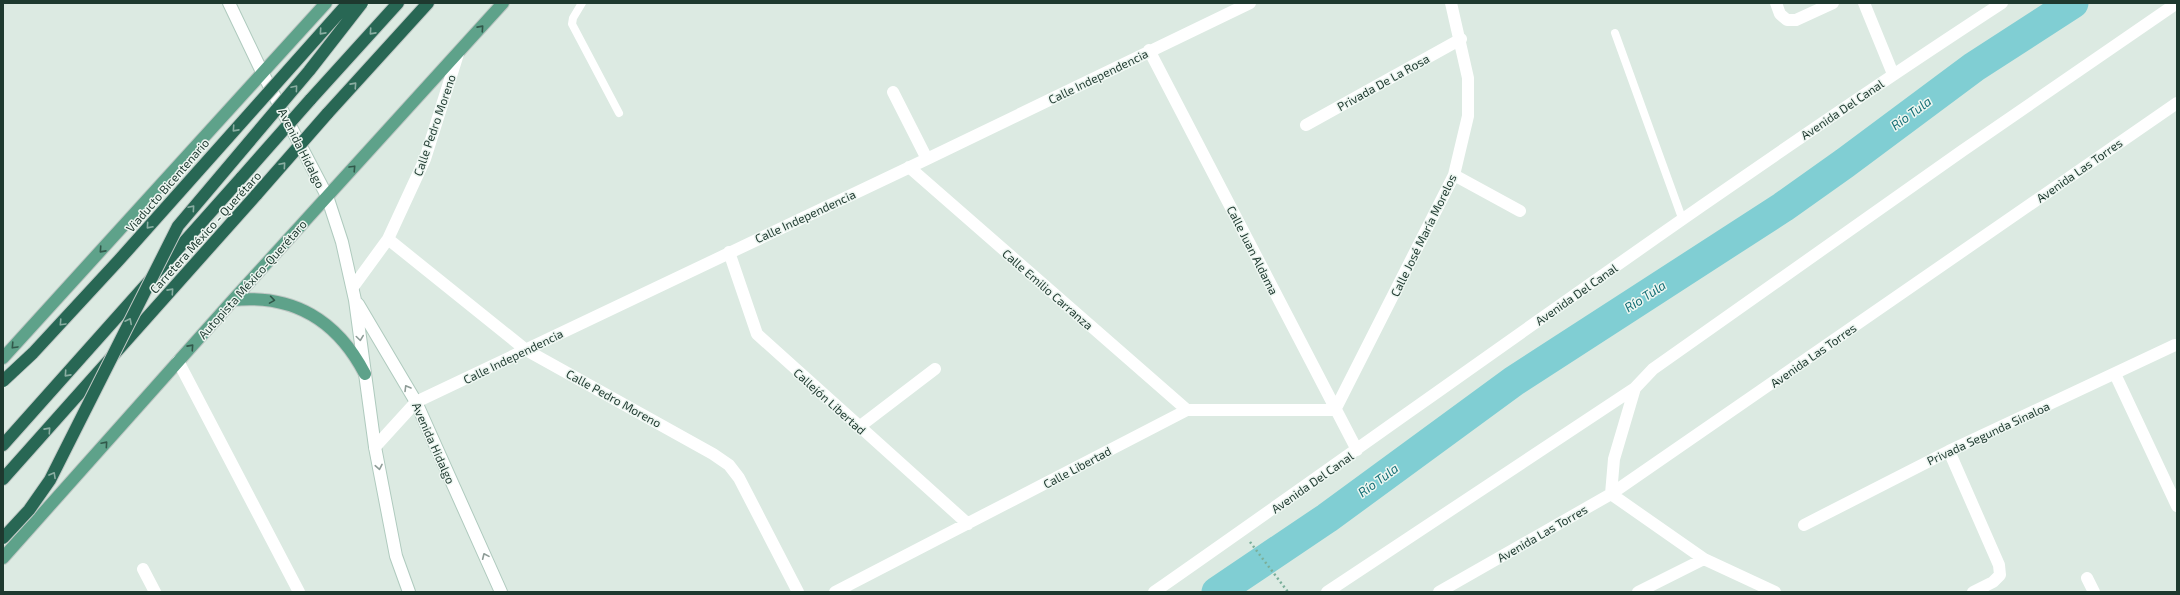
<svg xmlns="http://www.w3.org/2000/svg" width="2180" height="595" viewBox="0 0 2180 595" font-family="'Exo 2',sans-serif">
<rect width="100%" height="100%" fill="#dceae2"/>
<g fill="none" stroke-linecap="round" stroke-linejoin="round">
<path stroke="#80ced3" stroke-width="31" d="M 1217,592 L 1327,518 L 1514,381 L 1783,207 L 1845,163 L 1974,67 L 2073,3"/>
<defs>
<path id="secondary" d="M 229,3 L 262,72 L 327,196 L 342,242 L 355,300 L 375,447 L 396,556 L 409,592
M 358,304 L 416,402 L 501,592"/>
<path id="primary" d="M 233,300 C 293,294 337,320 365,374
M 3,358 L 326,3
M 3,558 L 233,300 L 503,3"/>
<path id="highway" d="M 310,100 L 398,3
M 327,114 L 428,3
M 3,445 L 242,177
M 3,479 L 257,194"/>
</defs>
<use href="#secondary" stroke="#afcabe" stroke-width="14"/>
<use href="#primary" stroke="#c0c8c5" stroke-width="14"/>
<use href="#highway" stroke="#c0c8c5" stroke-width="14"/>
<path stroke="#7baf9a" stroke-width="2.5" stroke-dasharray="2 3" stroke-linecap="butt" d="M 1250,542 L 1288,592"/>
<path stroke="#fff" stroke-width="8" d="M 582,3 L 573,18 L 572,24 L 619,113
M 1615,33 L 1682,218"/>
<path stroke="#fff" stroke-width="12" d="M 1776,3 L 1780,14 L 1787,20 L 1796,20 L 1833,3
M 1864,3 L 1893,74
M 1149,50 L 1357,450
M 893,92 L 927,159
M 1306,125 L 1461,39
M 909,167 L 1187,410
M 1454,175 L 1520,211
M 388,239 L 526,350 L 713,454 L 729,465 L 739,478 L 798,592
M 729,252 L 757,334 L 968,524
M 353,287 L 388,239 L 425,159 L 458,54
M 178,361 L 299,592
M 2115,374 L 2177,506
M 859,427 L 935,369
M 375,447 L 416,402 L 927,159 L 1250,3
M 1949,451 L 1999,565 L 2000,575 L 1993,582 L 1973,592
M 1804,525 L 1949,451 L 2175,345
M 143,569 L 155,592
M 2087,578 L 2094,592
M 835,592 L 1187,410 L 1335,410 L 1454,175 L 1468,116 L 1468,78 L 1451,3
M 1154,592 C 1436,395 1714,191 2002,3
M 1327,592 L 1635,388
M 1439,592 L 1611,494 L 2177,103
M 1638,592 L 1704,559
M 1775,592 L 1704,559 L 1611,494 L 1614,459 L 1635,388 L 1653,369 L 1962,151 L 2177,3"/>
<use href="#secondary" stroke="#fff" stroke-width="12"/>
<use href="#primary" stroke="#5ea28a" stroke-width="12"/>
<use href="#highway" stroke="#286754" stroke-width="12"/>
<defs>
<path id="highway-bridge" d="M 242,177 L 310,100
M 257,194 L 327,114
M 3,381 L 33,353 L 119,260 L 348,3
M 3,538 L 29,510 L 50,480 L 178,226 L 309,71 L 362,3"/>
</defs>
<use href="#highway-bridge" stroke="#c0c8c5" stroke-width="14" stroke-linecap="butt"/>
<use href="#highway-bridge" stroke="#286754" stroke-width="12"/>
</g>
<defs><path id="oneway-chevron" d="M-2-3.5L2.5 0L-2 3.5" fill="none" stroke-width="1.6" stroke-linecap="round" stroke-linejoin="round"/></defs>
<g stroke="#31584a">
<use href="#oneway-chevron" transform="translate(481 28) rotate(-48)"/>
<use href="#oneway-chevron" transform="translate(353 168) rotate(-47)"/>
<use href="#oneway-chevron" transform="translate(102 250) rotate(132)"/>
<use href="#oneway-chevron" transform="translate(272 300) rotate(9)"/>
<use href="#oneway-chevron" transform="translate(14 346) rotate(133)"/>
<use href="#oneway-chevron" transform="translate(191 347) rotate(-48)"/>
<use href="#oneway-chevron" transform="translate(105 444) rotate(-49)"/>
</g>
<g stroke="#8aaea2">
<use href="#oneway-chevron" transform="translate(322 32) rotate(132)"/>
<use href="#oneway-chevron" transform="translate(372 32) rotate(132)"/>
<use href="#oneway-chevron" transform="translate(354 85) rotate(-48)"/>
<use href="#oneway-chevron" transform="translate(295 88) rotate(-50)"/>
<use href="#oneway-chevron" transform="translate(235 129) rotate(132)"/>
<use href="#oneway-chevron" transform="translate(283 165) rotate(-49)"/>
<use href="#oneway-chevron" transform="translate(192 208) rotate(-49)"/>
<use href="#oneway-chevron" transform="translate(149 226) rotate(131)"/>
<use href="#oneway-chevron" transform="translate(171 291) rotate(-48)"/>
<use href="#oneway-chevron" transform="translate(129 321) rotate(-63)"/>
<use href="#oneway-chevron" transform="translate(62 323) rotate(133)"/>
<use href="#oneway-chevron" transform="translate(67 374) rotate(132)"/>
<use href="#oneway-chevron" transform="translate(48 430) rotate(-48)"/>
<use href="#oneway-chevron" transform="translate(53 475) rotate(-61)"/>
</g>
<g stroke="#8e9c97">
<use href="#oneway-chevron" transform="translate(360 338) rotate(82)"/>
<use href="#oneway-chevron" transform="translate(407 388) rotate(-121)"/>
<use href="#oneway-chevron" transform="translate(379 467) rotate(79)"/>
<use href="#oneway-chevron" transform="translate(485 556) rotate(-114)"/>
</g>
<g text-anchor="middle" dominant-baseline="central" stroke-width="3" stroke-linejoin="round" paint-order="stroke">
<g font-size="12" fill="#1e392f" stroke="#edf6f1">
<text transform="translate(1098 76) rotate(-26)">Calle Independencia</text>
<text transform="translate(1383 82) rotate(-29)">Privada De La Rosa</text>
<text transform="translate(1842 109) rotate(-34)">Avenida Del Canal</text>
<text transform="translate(434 125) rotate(-71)">Calle Pedro Moreno</text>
<text transform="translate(302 148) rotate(63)">Avenida Hidalgo</text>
<text transform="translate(2079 170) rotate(-35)">Avenida Las Torres</text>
<text transform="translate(167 185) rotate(-49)">Viaducto Bicentenario</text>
<text transform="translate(805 216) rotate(-25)">Calle Independencia</text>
<text transform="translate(205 232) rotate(-48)">Carretera México - Querétaro</text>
<text transform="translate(1423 235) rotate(-64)">Calle José María Morelos</text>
<text transform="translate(1253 250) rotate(63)">Calle Juan Aldama</text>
<text transform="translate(252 279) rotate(-48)">Autopista México-Querétaro</text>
<text transform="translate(1048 289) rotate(41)">Calle Emilio Carranza</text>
<text transform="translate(1576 294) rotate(-35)">Avenida Del Canal</text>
<text transform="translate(1813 355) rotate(-35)">Avenida Las Torres</text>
<text transform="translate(513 356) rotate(-26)">Calle Independencia</text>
<text transform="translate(614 398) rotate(29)">Calle Pedro Moreno</text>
<text transform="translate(830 401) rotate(42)">Callejón Libertad</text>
<text transform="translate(1988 433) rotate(-25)">Privada Segunda Sinaloa</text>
<text transform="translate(434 443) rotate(66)">Avenida Hidalgo</text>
<text transform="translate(1077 467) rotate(-28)">Calle Libertad</text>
<text transform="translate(1312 482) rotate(-35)">Avenida Del Canal</text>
<text transform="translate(1542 533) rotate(-30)">Avenida Las Torres</text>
</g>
<g font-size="13" font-style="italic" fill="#167077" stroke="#edf6f1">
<text transform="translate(1911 113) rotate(-36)">Río Tula</text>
<text transform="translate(1645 296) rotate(-33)">Río Tula</text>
<text transform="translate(1378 480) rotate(-36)">Río Tula</text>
</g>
</g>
<rect width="2180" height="595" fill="none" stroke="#1e392f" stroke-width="8"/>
</svg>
